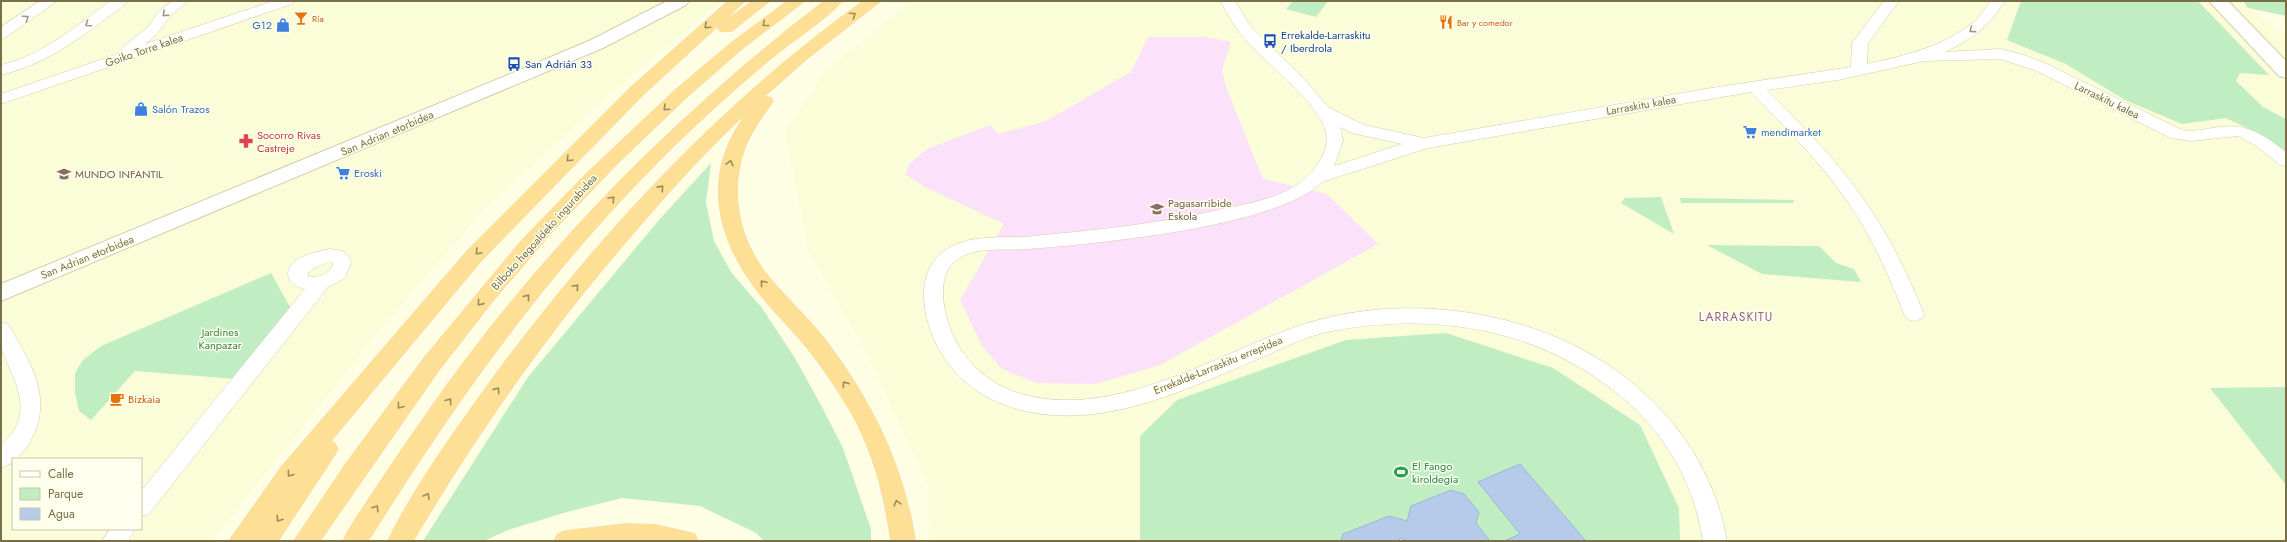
<svg xmlns="http://www.w3.org/2000/svg" width="2287" height="542" viewBox="0 0 2287 542" font-family="Jost,sans-serif">
<rect width="100%" height="100%" fill="#fdfee4"/>
<path fill="#fbfcd8" fill-rule="evenodd" d="M 1,1 L 722,1 L 598,104 L 482,212 L 377,333 L 212,541 L 1,541 ZM 13,459 L 141,459 L 141,529 L 13,529 Z
M 912,1 L 2243,1 L 2248,8 L 2286,34 L 2286,387 L 2211,389 L 2286,485 L 2286,541 L 1680,541 L 1679,508 L 1346,340 L 1177,400 L 1140,436 L 1140,541 L 929,541 L 928,485 L 868,356 L 809,252 L 785,132 L 824,72 Z"/>
<path fill="#fbe1f9" d="M 1148,37 L 1204,37 L 1231,42 L 1222,70 L 1226,87 L 1263,179 L 1327,194 L 1378,244 L 1160,365 L 1096,384 L 1037,383 L 1002,369 L 982,346 L 960,300 L 1004,224 L 925,187 L 906,175 L 909,164 L 927,149 L 990,125 L 998,134 L 1046,121 L 1131,72 Z"/>
<path fill="#c1edc3" d="M 1293,1 L 1328,1 L 1316,17 L 1286,9 Z
M 2021,1 L 2198,1 L 2269,75 L 2240,73 L 2236,81 L 2263,107 L 2286,119 L 2286,153 L 2257,133 L 2226,118 L 2182,124 L 2125,100 L 2066,64 L 2007,40 Z
M 2243,1 L 2286,1 L 2286,16 L 2248,8 Z
M 711,163 L 706,203 L 714,241 L 731,272 L 762,308 L 795,358 L 822,407 L 843,448 L 871,529 L 871,541 L 764,541 L 756,533 L 700,506 L 622,498 L 567,512 L 508,530 L 484,541 L 423,541 L 528,377 L 659,220 Z
M 1661,197 L 1674,234 L 1621,203 L 1625,198 Z
M 1680,198 L 1793,200 L 1794,203 L 1681,203 Z
M 1707,245 L 1819,246 L 1836,263 L 1854,269 L 1861,282 L 1762,274 Z
M 271,273 L 290,307 L 290,317 L 236,379 L 135,371 L 91,420 L 79,411 L 75,393 L 75,373 L 83,360 L 101,346 Z
M 1446,333 L 1553,368 L 1640,425 L 1679,508 L 1680,541 L 1140,541 L 1140,436 L 1177,400 L 1346,340 Z
M 2286,387 L 2286,485 L 2210,388 Z"/>
<path fill="#b6cbea" stroke="#9cb6dc" d="M 1520,464 L 1586,541 L 1504,541 L 1520,534 L 1478,482 Z
M 1451,490 L 1464,494 L 1479,512 L 1476,523 L 1490,541 L 1408,541 L 1400,538 L 1399,541 L 1341,541 L 1343,534 L 1389,516 L 1407,521 L 1411,506 Z"/>
<g fill="none" stroke-linecap="round" stroke-linejoin="round">
<defs>
<path id="minor" d="M 40,1 L 57,1 L 6,37 L 1,39 L 1,27 Z
M 110,1 L 127,1 C 122,9 111,14 104,20 C 71,45 41,65 1,75 L 1,65 C 43,55 76,26 110,1 Z
M 172,1 L 188,1 L 169,17 L 158,33 L 145,44 L 273,1 L 294,1 L 292,4 L 1,104 L 1,94 L 123,52 L 121,50 L 123,47 L 148,27 L 159,11 Z
M 1221,1 L 1235,1 L 1251,27 L 1305,80 L 1328,107 L 1364,125 L 1424,138 L 1711,88 L 1851,67 L 1852,43 L 1884,1 L 1899,1 L 1868,43 L 1867,64 C 1907,55 1943,47 1975,21 C 1981,16 1986,7 1990,1 L 2005,1 C 1987,28 1975,37 1945,52 L 2000,49 L 2024,55 L 2049,65 L 2182,130 C 2194,132 2206,129 2219,127 C 2246,123 2265,135 2286,152 L 2286,166 L 2280,165 L 2255,145 L 2238,136 L 2191,141 L 2171,138 L 2037,71 L 2000,59 L 1924,61 L 1838,80 L 1767,90 C 1800,123 1833,156 1860,194 C 1887,231 1907,272 1924,314 L 1921,319 L 1914,321 L 1907,319 L 1904,314 C 1889,275 1872,237 1848,202 C 1820,162 1785,127 1751,92 L 1428,148 L 1322,182 C 1278,227 1094,244 1028,249 C 1004,251 973,245 954,262 C 937,278 943,309 950,328 C 961,359 987,383 1018,393 C 1109,421 1208,359 1290,329 C 1391,291 1522,306 1611,367 C 1672,409 1714,468 1727,541 L 1703,541 C 1693,475 1657,420 1602,382 C 1524,326 1426,313 1332,331 C 1305,336 1281,349 1256,360 C 1180,392 1092,435 1008,406 C 979,396 956,378 940,351 C 923,321 912,271 947,249 C 972,233 1006,239 1034,236 C 1096,230 1158,224 1218,210 C 1242,205 1266,201 1288,190 C 1307,181 1331,156 1326,133 C 1320,104 1272,68 1252,47 C 1239,33 1229,19 1221,1 ZM 1340,127 L 1352,133 L 1402,144 L 1334,166 L 1343,141 Z
M 330,249 L 343,251 L 352,261 L 345,278 L 328,287 L 149,514 L 141,516 L 141,491 L 305,289 C 284,284 282,267 302,257 C 310,253 321,251 330,249 ZM 331,262 L 333,263 C 331,274 317,279 308,276 L 308,273 L 315,267 Z
M 1,322 L 8,324 C 30,362 54,397 31,440 C 24,453 13,464 1,468 L 1,446 C 36,413 16,385 2,350 C 0,342 1,330 1,322 Z
M 110,529 L 135,529 L 128,541 L 102,541 Z"/>
<path id="tertiary" d="M 667,1 L 689,1 L 686,5 L 603,48 L 1,301 L 1,284 L 527,67 L 591,40 Z
M 2209,1 L 2228,1 L 2286,61 L 2286,78 L 2279,76 Z"/>
<path id="motorway" d="M 727,1 L 746,1 L 729,17 L 751,1 L 771,1 L 732,32 L 720,32 L 717,28 L 644,95 L 482,261 L 332,441 L 335,442 L 339,449 L 335,456 L 279,541 L 228,541 L 281,466 L 466,251 L 630,87 Z
M 786,1 L 806,1 L 743,49 L 687,98 L 617,165 L 552,233 L 493,302 L 440,370 L 321,541 L 293,541 L 346,462 L 423,358 L 521,240 L 586,173 L 674,90 L 731,42 Z
M 823,1 L 843,1 C 833,15 794,41 778,54 C 736,88 696,125 657,164 C 542,280 456,403 369,541 L 342,541 C 350,524 362,508 373,491 C 389,467 405,443 422,419 C 533,258 668,120 823,1 Z
M 862,1 L 882,1 L 808,59 L 766,96 L 772,97 L 774,101 C 765,115 754,128 747,145 C 729,189 739,239 769,276 C 789,300 813,321 831,346 C 875,406 905,468 916,541 L 890,541 C 884,497 873,453 851,414 C 838,392 823,369 807,349 C 789,327 768,308 752,285 C 714,232 703,173 743,117 C 704,154 667,195 632,236 C 549,332 478,433 414,541 L 387,541 C 413,487 454,431 489,382 C 594,239 717,105 862,1 Z
M 626,523 L 656,524 L 695,533 L 699,541 L 553,541 L 557,533 L 566,530 Z"/>
</defs>
<use href="#minor" stroke="#d3cfab" stroke-width="1"/>
<use href="#tertiary" stroke="#d3cfab" stroke-width="2"/>
<use href="#motorway" stroke="#fff" stroke-width="2"/>
<use href="#minor" fill="#fff" fill-rule="evenodd"/>
<use href="#tertiary" fill="#fff" fill-rule="evenodd"/>
<use href="#motorway" fill="#fedf96" fill-rule="evenodd"/>
</g>
<defs><path id="oneway-chevron" d="M-2-3.5L2.5 0L-2 3.5" fill="none" stroke-width="1.6" stroke-linecap="round" stroke-linejoin="round"/></defs>
<g stroke="#a19a7e">
<use href="#oneway-chevron" transform="translate(165 14) rotate(138)"/>
<use href="#oneway-chevron" transform="translate(26 18) rotate(-34)"/>
<use href="#oneway-chevron" transform="translate(88 24) rotate(145)"/>
<use href="#oneway-chevron" transform="translate(1972 30) rotate(144)"/>
</g>
<g stroke="#9a8b5b">
<use href="#oneway-chevron" transform="translate(853 15) rotate(-35)"/>
<use href="#oneway-chevron" transform="translate(765 24) rotate(141)"/>
<use href="#oneway-chevron" transform="translate(707 26) rotate(137)"/>
<use href="#oneway-chevron" transform="translate(666 108) rotate(137)"/>
<use href="#oneway-chevron" transform="translate(569 159) rotate(135)"/>
<use href="#oneway-chevron" transform="translate(730 163) rotate(-76)"/>
<use href="#oneway-chevron" transform="translate(661 188) rotate(-48)"/>
<use href="#oneway-chevron" transform="translate(612 199) rotate(-47)"/>
<use href="#oneway-chevron" transform="translate(478 252) rotate(134)"/>
<use href="#oneway-chevron" transform="translate(763 283) rotate(-130)"/>
<use href="#oneway-chevron" transform="translate(576 287) rotate(-49)"/>
<use href="#oneway-chevron" transform="translate(527 297) rotate(-52)"/>
<use href="#oneway-chevron" transform="translate(480 303) rotate(129)"/>
<use href="#oneway-chevron" transform="translate(845 384) rotate(-125)"/>
<use href="#oneway-chevron" transform="translate(497 390) rotate(-55)"/>
<use href="#oneway-chevron" transform="translate(449 401) rotate(-54)"/>
<use href="#oneway-chevron" transform="translate(400 406) rotate(127)"/>
<use href="#oneway-chevron" transform="translate(290 474) rotate(127)"/>
<use href="#oneway-chevron" transform="translate(427 496) rotate(-59)"/>
<use href="#oneway-chevron" transform="translate(897 503) rotate(-106)"/>
<use href="#oneway-chevron" transform="translate(376 508) rotate(-57)"/>
<use href="#oneway-chevron" transform="translate(279 519) rotate(124)"/>
</g>
<defs>
<symbol id="bar-bare" viewBox="-9 -9 18 18"><path d="M-6-5H6L.8 .8V4.5H3.5V6h-7V4.5H-.8V.8Z" fill="#e8710a" stroke="#feffec" stroke-width="2.5" paint-order="stroke"/></symbol>
<symbol id="restaurant-bare" viewBox="-9 -9 18 18"><path d="M-5-6h1v4h1v-4h1v4h1v-4h1v5L-1.5 .5V6h-2V.5L-5-1ZM5-6V6H3V1.5H1.5Q1.5-4 5-6Z" fill="#e8710a" stroke="#feffec" stroke-width="2.5" paint-order="stroke"/></symbol>
<symbol id="shop-bare" viewBox="-9 -9 18 18"><path d="M-5-2.5h2.3a2.7 3.5 0 0 1 5.4 0H5L5.5 6h-11ZM-1.5-2.5h3a1.5 2.3 0 0 0-3 0Z" fill="#3f7fe0" stroke="#feffec" stroke-width="2.5" paint-order="stroke"/></symbol>
<symbol id="bus-bare" viewBox="-9 -9 18 18"><path d="M-5-6H5V4H4V6H2V4H-2V6H-4V4H-5ZM-3.5-4V0h7V-4ZM-3.5 1.2v1.5H-2V1.2ZM2 1.2v1.5H3.5V1.2Z" fill="#1a4fb4" stroke="#feffec" stroke-width="2.5" paint-order="stroke"/></symbol>
<symbol id="supermarket-bare" viewBox="-9 -9 18 18"><path d="M-6-5.5h2.5l.6 2H6L4.5 2H-2.5L-4.4-4H-6ZM-1.5 3.2a1.3 1.3 0 1 0 .1 0ZM3 3.2a1.3 1.3 0 1 0 .1 0Z" fill="#3f7fe0" stroke="#feffec" stroke-width="2.5" paint-order="stroke"/></symbol>
<symbol id="pharmacy-bare" viewBox="-9 -9 18 18"><path d="M-2-6h4v4h4v4h-4v4h-4v-4h-4v-4h4Z" fill="#e0444e" stroke="#feffec" stroke-width="2.5" paint-order="stroke"/></symbol>
<symbol id="school-bare" viewBox="-9 -9 18 18"><path d="M0-5L7-2L0 1L-7-2ZM-4 1L0 2.5L4 1V4Q0 6-4 4Z" fill="#8d6e63" stroke="#feffec" stroke-width="2.5" paint-order="stroke"/></symbol>
<symbol id="cafe-bare" viewBox="-9 -9 18 18"><path d="M-5.5-4.5H6V0H3Q3 3.5 0 3.5H-2.5Q-5.5 3.5-5.5 0ZM3-3.2v2h1.7v-2ZM-6 4.5H4V6H-6Z" fill="#e8710a" stroke="#feffec" stroke-width="2.5" paint-order="stroke"/></symbol>
<symbol id="stadium-bare" viewBox="-9 -9 18 18"><path d="M0-5a6.5 5 0 1 0 0 10a6.5 5 0 1 0 0-10ZM-3.5-1.8h7v3.6h-7Z" fill="#2e9e5b" stroke="#feffec" stroke-width="2.5" paint-order="stroke"/></symbol>
</defs>
<g fill-rule="evenodd">
<use href="#bar-bare" x="291" y="8" width="20" height="20"/>
<use href="#restaurant-bare" x="1436" y="12" width="20" height="20"/>
<use href="#shop-bare" x="273" y="15" width="20" height="20"/>
<use href="#bus-bare" x="1260" y="31" width="20" height="20"/>
<use href="#bus-bare" x="504" y="54" width="20" height="20"/>
<use href="#shop-bare" x="131" y="99" width="20" height="20"/>
<use href="#supermarket-bare" x="1740" y="122" width="20" height="20"/>
<use href="#pharmacy-bare" x="236" y="131" width="20" height="20"/>
<use href="#supermarket-bare" x="333" y="163" width="20" height="20"/>
<use href="#school-bare" x="54" y="164" width="20" height="20"/>
<use href="#school-bare" x="1147" y="199" width="20" height="20"/>
<use href="#cafe-bare" x="107" y="389" width="20" height="20"/>
<use href="#stadium-bare" x="1391" y="462" width="20" height="20"/>
</g>
<g text-anchor="middle" dominant-baseline="central" stroke-width="3" stroke-linejoin="round" paint-order="stroke">
<g font-size="9" fill="#c56008" stroke="#feffec" text-anchor="start">
<text x="312" y="18">Ría</text>
<text x="1457" y="22">Bar y comedor</text>
</g>
<g font-size="11" fill="#366cbe" stroke="#feffec" text-anchor="start">
<text x="272" y="25" text-anchor="end">G12</text>
<text x="152" y="109">Salón Trazos</text>
<text x="1761" y="132">mendimarket</text>
<text x="354" y="173">Eroski</text>
</g>
<g font-size="11" fill="#164399" stroke="#feffec" text-anchor="start">
<text x="1281" y="35">Errekalde-Larraskitu<tspan x="1281" dy="13">/ Iberdrola</tspan></text>
<text x="525" y="64">San Adrián 33</text>
</g>
<g font-size="11" fill="#796f47" stroke="#feffec">
<text transform="translate(144 50) rotate(-19)">Goiko Torre kalea</text>
<text transform="translate(2107 100) rotate(26)">Larraskitu kalea</text>
<text transform="translate(1641 105) rotate(-10)">Larraskitu kalea</text>
<text transform="translate(387 133) rotate(-23)">San Adrian etorbidea</text>
<text transform="translate(544 232) rotate(-48)">Bilboko hegoaldeko ingurabidea</text>
<text transform="translate(87 257) rotate(-22)">San Adrian etorbidea</text>
<text transform="translate(1218 365) rotate(-22)">Errekalde-Larraskitu errepidea</text>
</g>
<g font-size="11" fill="#be3a42" stroke="#feffec" text-anchor="start">
<text x="257" y="135">Socorro Rivas<tspan x="257" dy="13">Castreje</tspan></text>
</g>
<g font-size="11" fill="#785e54" stroke="#feffec" text-anchor="start">
<text x="75" y="174">MUNDO INFANTIL</text>
<text x="1168" y="203">Pagasarribide<tspan x="1168" dy="13">Eskola</tspan></text>
</g>
<g font-size="11" fill="#3e8148" stroke="#feffec">
<text x="220" y="332">Jardines<tspan x="220" dy="13">Kanpazar</tspan></text>
</g>
<g font-size="11" fill="#c56008" stroke="#feffec" text-anchor="start">
<text x="128" y="399">Bizkaia</text>
</g>
<g font-size="11" fill="#27864d" stroke="#feffec" text-anchor="start">
<text x="1412" y="466">El Fango<tspan x="1412" dy="13">kiroldegia</tspan></text>
</g>
<g font-size="12" letter-spacing="1" fill="#965e90" stroke="#feffec">
<text x="1736" y="317">LARRASKITU</text>
</g>
</g>
<rect width="2287" height="542" fill="none" stroke="#796f47" stroke-width="4"/>
<rect x="12" y="458" width="130" height="72" fill="#feffec" stroke="#c9c5aa"/>
<rect x="20" y="471" width="20" height="6" fill="#ffffff" stroke="#c9c5aa"/>
<text x="48" y="478" font-size="12" fill="#796f47">Calle</text>
<rect x="20" y="488" width="20" height="12" fill="#c1edc3" stroke="#c9c5aa"/>
<text x="48" y="498" font-size="12" fill="#796f47">Parque</text>
<rect x="20" y="508" width="20" height="12" fill="#b6cbea" stroke="#c9c5aa"/>
<text x="48" y="518" font-size="12" fill="#796f47">Agua</text>
</svg>
